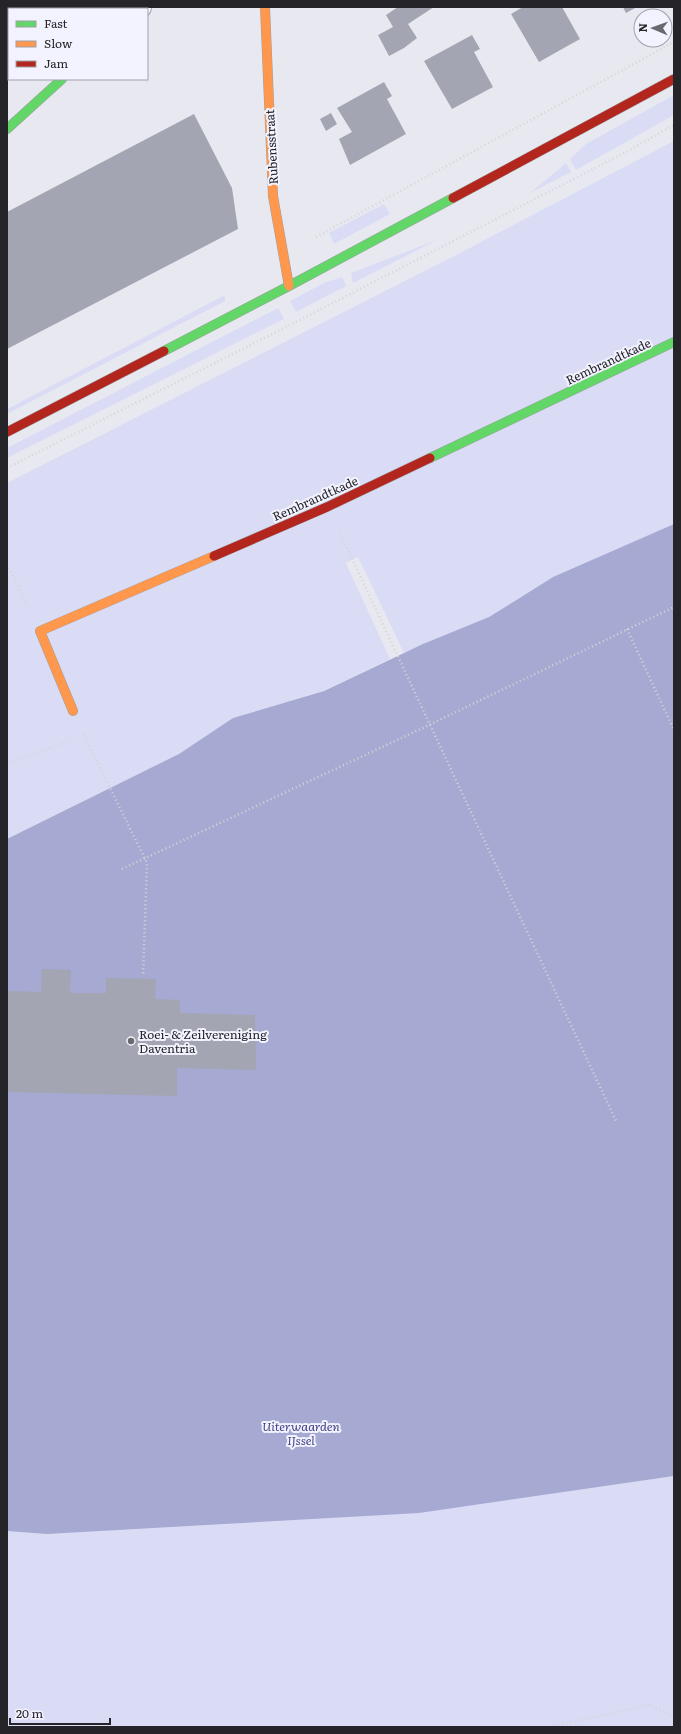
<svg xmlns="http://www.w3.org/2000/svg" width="681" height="1734" viewBox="0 0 681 1734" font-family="Literata,serif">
<rect width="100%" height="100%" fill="#e8e9f0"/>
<path fill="#dadcf5" d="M 674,95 L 674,115 L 576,170 L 570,159 L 586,144 Z
M 674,141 L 674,524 L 553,577 L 489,617 L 404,653 L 358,557 L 346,563 L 390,659 L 323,691 L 233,718 L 631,1482 L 674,1476 L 674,1727 L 7,1727 L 7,483 L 458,254 Z
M 566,163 L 571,172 L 530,193 Z
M 384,204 L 390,214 L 334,244 L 329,233 Z
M 437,240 L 353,283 L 351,273 Z
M 342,277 L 346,286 L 296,312 L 290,301 L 324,283 Z
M 223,296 L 225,297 L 225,301 L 7,414 L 7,409 Z
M 278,308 L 284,319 L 7,458 L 7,448 Z"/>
<path fill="#a6a9d2" d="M 674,524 L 674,1476 L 419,1513 L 47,1534 L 7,1531 L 7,839 L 179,754 L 233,718 L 324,691 L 423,644 L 489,617 L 553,577 Z"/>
<path fill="#a4a5b2" d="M 7,7 L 25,7 L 27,9 L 9,9 L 9,57 L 7,59 Z
M 398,7 L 434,7 L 408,24 L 417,38 L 404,48 L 389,56 L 378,35 L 393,27 L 386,15 Z
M 523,7 L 562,7 L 580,39 L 539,62 L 511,14 Z
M 623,7 L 637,7 L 626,13 Z
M 472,35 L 480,49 L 474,52 L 493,87 L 452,109 L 424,61 Z
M 384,82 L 392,96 L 387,99 L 406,134 L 350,165 L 339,139 L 352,132 L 337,108 Z
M 331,113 L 337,124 L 326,131 L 320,119 Z
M 194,114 L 232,188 L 238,229 L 7,349 L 7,212 Z
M 42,969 L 71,970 L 70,993 L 106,993 L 106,978 L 156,979 L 155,999 L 180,1000 L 180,1013 L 255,1015 L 256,1070 L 177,1068 L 177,1096 L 7,1092 L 7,991 L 41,992 Z"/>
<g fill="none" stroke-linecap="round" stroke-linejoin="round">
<defs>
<path id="street" d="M 138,9 L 140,7"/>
<path id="fast" d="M 7,129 L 62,79
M 164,351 L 289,286 L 453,198
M 430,458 L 674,342"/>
<path id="slow" d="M 265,7 L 273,196 L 289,286
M 73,711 L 40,631 L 214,556"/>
<path id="jam" d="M 453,198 L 674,79
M 7,432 L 164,351
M 214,556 L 327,507 L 430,458"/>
</defs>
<use href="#street" stroke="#9e9fa5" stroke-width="24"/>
<use href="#fast" stroke="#9e9fa5" stroke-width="10"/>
<use href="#slow" stroke="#9e9fa5" stroke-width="10"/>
<use href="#jam" stroke="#9e9fa5" stroke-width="10"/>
<path stroke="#d4d5d6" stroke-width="2.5" stroke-dasharray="1 3" stroke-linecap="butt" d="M 316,237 L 674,42
M 7,468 L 294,323 L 628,151 L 674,125
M 340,533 L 616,1121
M 7,564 L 27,605
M 627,629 L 674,730
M 84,735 L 147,863 L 143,976
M 7,764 L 71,740
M 122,869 L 429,725 L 674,607
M 551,1727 L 648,1705 L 674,1717"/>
<use href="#street" stroke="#fcfcfd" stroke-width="22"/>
<use href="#fast" stroke="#63d668" stroke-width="9"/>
<use href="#slow" stroke="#ff974d" stroke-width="9"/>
<use href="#jam" stroke="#b3261e" stroke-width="9"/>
</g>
<circle fill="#69696f" stroke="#f2f3fe" stroke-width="1.5" cx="131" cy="1041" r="4"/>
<g text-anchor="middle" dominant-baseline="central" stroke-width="4" stroke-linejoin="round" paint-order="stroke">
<g font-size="12" fill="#242429" stroke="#f2f3fe">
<text transform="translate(271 147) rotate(-93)">Rubensstraat</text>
<text transform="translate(608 361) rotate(-25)">Rembrandtkade</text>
<text transform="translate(315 498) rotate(-24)">Rembrandtkade</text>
</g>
<g font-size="12" fill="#242429" stroke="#f2f3fe" text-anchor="start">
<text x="139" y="1034">Roei- &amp; Zeilvereniging<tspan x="139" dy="14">Daventria</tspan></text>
</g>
<g font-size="12" font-style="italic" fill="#444287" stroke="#f2f3fe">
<text x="301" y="1426">Uiterwaarden<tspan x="301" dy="14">IJssel</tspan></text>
</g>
</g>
<rect width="681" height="1734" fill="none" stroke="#242429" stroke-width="16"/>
<rect x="8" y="8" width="140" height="72" fill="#f2f3fe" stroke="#a0a0a9"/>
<rect x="16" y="21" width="20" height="6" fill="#63d668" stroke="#a0a0a9"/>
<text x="44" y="28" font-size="12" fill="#242429">Fast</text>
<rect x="16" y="41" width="20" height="6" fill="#ff974d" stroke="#a0a0a9"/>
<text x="44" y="48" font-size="12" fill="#242429">Slow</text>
<rect x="16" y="61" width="20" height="6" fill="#b3261e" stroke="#a0a0a9"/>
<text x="44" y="68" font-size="12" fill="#242429">Jam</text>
<g transform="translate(653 28) rotate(272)"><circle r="19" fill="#f2f3fe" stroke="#a0a0a9"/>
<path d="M0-3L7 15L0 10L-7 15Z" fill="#69696f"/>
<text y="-6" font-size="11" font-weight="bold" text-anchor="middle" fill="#242429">N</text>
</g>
<path d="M10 1718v6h100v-6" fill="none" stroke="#242429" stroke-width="2"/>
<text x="16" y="1718" font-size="12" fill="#242429" stroke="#f2f3fe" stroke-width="3" paint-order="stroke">20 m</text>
</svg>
